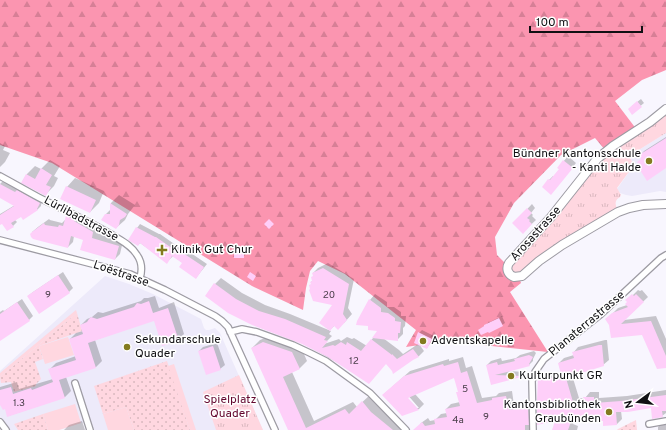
<svg xmlns="http://www.w3.org/2000/svg" width="666" height="430" viewBox="0 0 666 430" font-family="Overpass,sans-serif">
<defs>
<pattern id="grass-dots" width="8" height="8" patternUnits="userSpaceOnUse"><rect width="8" height="8" fill="#ffd7e0"/><path d="M2 2h.1M6 6h.1" fill="none" stroke="#dab8bf" stroke-width="1.8" stroke-linecap="round"/></pattern>
<pattern id="forest-firs" width="22" height="20" patternUnits="userSpaceOnUse"><rect width="22" height="20" fill="#fb95b0"/><path d="M5 1l3.5 6h-7zM16 11l3.5 6h-7z" fill="#d67f96"/></pattern>
<pattern id="park-tufts" width="24" height="20" patternUnits="userSpaceOnUse"><rect width="24" height="20" fill="#ffd7e0"/><path d="M3 7l-1-3M5 7V3M7 7l1-3M15 17l-1-3M17 17v-4M19 17l1-3" fill="none" stroke="#dab8bf"/></pattern>
</defs>
<rect width="100%" height="100%" fill="#f8f6fe"/>
<path fill="#edeafa" d="M 666,133 L 666,192 L 660,191 L 632,196 L 626,195 L 620,193 L 617,189 L 634,165 L 629,156 Z
M 105,276 L 129,284 L 153,294 L 201,319 L 204,328 L 206,330 L 209,330 L 215,328 L 220,333 L 263,430 L 94,430 L 91,422 L 81,423 L 59,430 L 9,430 L 0,416 L 0,371 Z"/>
<path fill="url(#grass-dots)" d="M 77,313 L 82,331 L 39,346 L 43,359 L 35,362 L 41,379 L 36,384 L 36,386 L 14,392 L 11,382 L 1,383 L 0,377 Z
M 167,361 L 190,430 L 134,430 L 126,407 L 103,414 L 94,386 Z
M 43,414 L 48,430 L 18,430 L 14,424 Z
M 636,420 L 637,430 L 617,430 L 618,429 Z"/>
<path fill="url(#forest-firs)" d="M 0,0 L 666,0 L 666,70 L 642,80 L 615,101 L 637,130 L 606,151 L 595,138 L 561,155 L 514,203 L 495,237 L 497,255 L 519,277 L 521,283 L 510,292 L 548,352 L 446,341 L 406,347 L 416,330 L 345,274 L 318,261 L 310,271 L 306,288 L 303,310 L 252,286 L 52,163 L 0,145 Z"/>
<path fill="url(#park-tufts)" d="M 666,109 L 666,133 L 629,156 L 634,165 L 617,188 L 621,195 L 620,197 C 613,201 616,206 618,212 L 516,277 L 508,265 L 590,168 Z
M 239,375 L 263,430 L 216,430 L 203,392 Z"/>
<path fill="#ffd7e0" d="M 76,310 L 77,313 L 0,377 L 0,373 Z
M 68,337 L 74,355 L 45,364 L 39,346 Z
M 174,364 L 196,430 L 190,430 L 168,366 Z
M 75,404 L 81,423 L 59,430 L 48,430 L 43,414 Z
M 126,407 L 134,430 L 108,430 L 103,414 Z"/>
<path fill="#0003" fill-rule="evenodd" d="M 641,99 L 644,103 L 632,113 L 632,106 Z
M 666,137 L 666,167 L 641,165 L 642,158 L 640,156 L 644,151 Z
M 0,143 L 5,146 L 3,150 L 10,153 L 5,162 L 0,167 Z
M 568,156 L 576,163 L 555,189 L 549,180 L 553,176 L 554,176 L 560,169 L 558,168 Z
M 50,160 L 60,166 L 54,176 L 58,178 L 54,186 L 45,195 L 22,182 L 27,174 L 35,166 L 41,169 Z
M 75,178 L 104,191 L 99,203 L 90,212 L 67,187 Z
M 4,180 L 43,199 L 41,205 L 41,206 L 37,210 L 21,216 L 15,220 L 17,222 L 13,226 L 2,223 L 0,224 L 0,214 L 15,205 L 0,197 L 0,184 Z
M 119,195 L 135,205 L 128,214 L 125,220 L 116,228 L 106,214 L 111,209 L 111,203 Z
M 532,204 L 535,208 L 531,213 L 533,215 L 532,216 L 536,220 L 523,232 L 514,223 Z
M 72,211 L 97,227 L 96,233 L 123,241 L 120,254 L 115,259 L 85,239 L 74,236 L 73,242 L 68,247 L 32,232 L 38,227 L 49,219 L 50,220 L 62,223 L 65,220 L 66,221 L 67,216 Z
M 140,224 L 159,234 L 160,234 L 180,248 L 182,247 L 207,264 L 199,274 L 196,278 L 183,263 L 173,256 L 167,262 L 140,243 L 138,245 L 137,228 Z
M 238,247 L 246,248 L 246,254 L 243,257 L 235,250 Z
M 328,263 L 354,279 L 348,308 L 352,314 L 344,323 L 335,325 L 330,330 L 334,304 L 312,284 L 311,282 L 313,280 L 314,275 L 313,273 L 318,268 Z
M 63,272 L 73,288 L 69,292 L 28,296 L 33,292 Z
M 221,278 L 242,293 L 265,305 L 290,314 L 331,331 L 329,334 L 332,336 L 324,344 L 339,339 L 341,341 L 347,337 L 352,339 L 354,338 L 367,346 L 379,330 L 370,300 L 375,294 L 387,302 L 387,307 L 394,307 L 401,312 L 401,316 L 406,316 L 405,326 L 403,328 L 403,334 L 397,340 L 383,338 L 399,350 L 403,354 L 418,344 L 419,333 L 422,330 L 434,336 L 429,345 L 427,348 L 419,344 L 424,351 L 419,356 L 413,359 L 347,368 L 303,343 L 206,296 L 215,284 Z
M 638,290 L 640,291 L 642,290 L 648,297 L 624,320 L 656,316 L 666,339 L 666,367 L 642,334 L 612,337 L 612,314 L 618,308 L 627,305 L 629,302 L 627,301 Z
M 155,296 L 159,308 L 174,302 L 184,334 L 178,340 L 154,320 L 95,340 L 102,361 L 96,367 L 66,377 L 71,391 L 65,397 L 8,416 L 6,408 L 0,403 L 0,387 L 17,382 L 19,389 L 53,379 L 50,369 L 56,363 L 76,356 L 70,339 L 76,333 L 83,331 L 81,325 L 87,319 L 92,317 L 98,312 L 103,313 L 141,301 L 144,298 L 148,298 Z
M 22,299 L 33,316 L 29,320 L 0,340 L 0,312 L 3,310 L 4,311 Z
M 502,316 L 505,323 L 502,325 L 488,330 L 479,330 L 488,323 Z
M 272,335 L 300,345 L 307,361 L 299,369 L 292,372 L 314,421 L 353,402 L 357,407 L 371,394 L 404,430 L 289,430 L 252,348 L 260,340 Z
M 605,340 L 607,340 L 609,360 L 603,365 L 572,375 L 579,398 L 585,398 L 590,392 L 599,392 L 599,398 L 627,396 L 666,390 L 666,413 L 662,416 L 652,406 L 621,411 L 622,419 L 617,424 L 603,420 L 597,415 L 575,417 L 573,424 L 578,426 L 577,430 L 554,430 L 557,420 L 539,377 L 545,372 L 561,373 L 559,363 L 564,358 L 574,355 L 573,353 L 578,347 Z
M 217,343 L 225,365 L 220,369 L 199,351 L 203,347 Z
M 534,351 L 536,353 L 533,359 L 533,361 L 529,365 L 507,371 L 525,372 L 521,376 L 492,384 L 487,365 L 491,361 L 501,358 L 502,361 L 516,358 L 520,355 Z
M 463,357 L 466,368 L 472,366 L 482,398 L 496,396 L 499,393 L 512,391 L 514,405 L 533,401 L 534,418 L 530,422 L 530,430 L 417,430 L 421,423 L 428,418 L 430,421 L 435,420 L 441,414 L 447,413 L 446,409 L 451,404 L 460,402 L 459,391 L 454,376 L 415,394 L 424,404 L 419,409 L 402,415 L 383,395 L 410,371 L 449,359 L 449,361 ZM 406,393 L 419,408 L 416,408 L 404,394 Z
M 82,421 L 85,430 L 64,430 L 69,425 Z
M 666,421 L 666,430 L 658,430 L 658,427 L 663,422 Z"/>
<path fill="#fecff9" d="M 637,101 L 642,107 L 632,115 L 628,109 Z
M 666,138 L 666,168 L 647,181 L 638,167 L 640,166 L 637,162 L 641,159 L 639,155 Z
M 563,160 L 573,168 L 551,195 L 542,187 L 548,179 L 550,180 L 559,169 L 557,168 Z
M 41,168 L 52,175 L 46,185 L 51,187 L 46,196 L 21,183 L 26,174 L 35,179 Z
M 0,184 L 15,192 L 17,190 L 40,203 L 37,209 L 38,210 L 23,220 L 21,217 L 11,223 L 14,227 L 7,231 L 2,224 L 0,225 L 0,215 L 14,206 L 0,198 Z
M 66,186 L 96,200 L 90,213 L 60,199 Z
M 110,203 L 127,214 L 125,217 L 120,220 L 119,225 L 116,229 L 101,220 L 105,214 L 110,214 Z
M 527,208 L 532,213 L 527,218 L 530,220 L 529,221 L 532,224 L 523,234 L 512,223 Z
M 66,216 L 75,220 L 74,221 L 93,232 L 92,238 L 119,246 L 115,260 L 80,250 L 83,240 L 71,236 L 68,248 L 33,239 L 31,237 L 30,234 L 32,232 L 44,223 L 45,225 L 58,227 L 59,225 L 63,226 Z
M 269,219 L 274,224 L 269,229 L 264,224 Z
M 136,227 L 155,237 L 156,237 L 176,251 L 177,249 L 204,267 L 196,279 L 179,267 L 182,263 L 172,256 L 167,264 L 140,243 L 138,246 L 128,240 L 133,232 Z
M 234,250 L 244,250 L 244,258 L 234,258 Z
M 323,268 L 349,284 L 343,314 L 347,320 L 338,330 L 334,326 L 330,331 L 319,323 L 332,305 L 313,301 L 309,290 L 310,289 L 309,285 L 311,284 L 310,282 L 312,281 L 311,277 L 313,276 L 312,273 Z
M 250,272 L 256,276 L 253,281 L 247,277 Z
M 58,275 L 70,293 L 39,314 L 27,296 Z
M 214,283 L 236,299 L 259,311 L 285,319 L 326,337 L 324,340 L 328,341 L 322,348 L 333,345 L 335,346 L 341,342 L 346,345 L 347,342 L 361,351 L 371,339 L 392,355 L 392,354 L 397,359 L 413,349 L 419,357 L 413,360 L 393,374 L 392,371 L 386,364 L 369,384 L 328,357 L 302,344 L 252,325 L 228,313 L 205,296 Z
M 632,294 L 634,296 L 636,294 L 644,302 L 621,324 L 651,321 L 666,356 L 666,368 L 657,369 L 642,335 L 611,338 L 609,325 L 605,319 L 612,313 L 628,307 L 625,304 L 627,302 L 625,300 Z
M 369,299 L 381,308 L 381,312 L 388,313 L 395,318 L 395,321 L 401,322 L 400,333 L 398,333 L 398,341 L 372,338 L 377,331 L 368,330 L 368,326 L 356,325 L 357,321 Z
M 149,301 L 153,313 L 168,308 L 179,341 L 162,346 L 154,321 L 88,343 L 96,368 L 59,380 L 65,398 L 7,417 L 5,409 L 3,410 L 0,405 L 0,390 L 11,387 L 13,394 L 31,388 L 32,390 L 53,382 L 48,369 L 76,360 L 69,339 L 83,334 L 80,325 L 87,322 L 89,319 L 91,317 L 97,319 L 134,307 L 137,303 L 141,304 Z
M 17,302 L 30,321 L 0,341 L 0,314 Z
M 499,318 L 503,326 L 489,333 L 488,332 L 481,335 L 478,330 L 484,326 L 484,325 Z
M 418,332 L 432,339 L 427,349 L 414,343 Z
M 263,342 L 292,352 L 300,369 L 283,377 L 306,428 L 345,409 L 349,414 L 362,401 L 371,412 L 393,430 L 288,430 L 251,348 Z
M 599,345 L 602,345 L 604,366 L 565,378 L 566,378 L 573,402 L 584,403 L 583,397 L 594,397 L 594,403 L 621,401 L 666,395 L 666,411 L 662,411 L 663,417 L 652,419 L 651,408 L 628,412 L 616,412 L 617,425 L 603,426 L 603,421 L 597,421 L 596,416 L 572,419 L 568,430 L 552,430 L 555,421 L 537,425 L 537,400 L 538,377 L 562,378 L 558,363 L 574,358 L 572,352 Z
M 213,346 L 221,370 L 206,375 L 198,351 Z
M 529,355 L 533,357 L 529,364 L 530,366 L 495,375 L 521,376 L 521,377 L 491,385 L 486,365 L 497,362 L 498,365 L 515,361 L 514,359 Z
M 458,362 L 461,373 L 467,371 L 477,403 L 492,400 L 492,398 L 506,396 L 509,410 L 528,406 L 529,425 L 525,425 L 525,430 L 413,430 L 422,422 L 425,426 L 435,424 L 434,419 L 447,417 L 445,409 L 460,406 L 456,392 L 458,392 L 454,378 L 408,398 L 419,410 L 402,416 L 382,395 L 404,376 L 443,364 L 444,366 Z"/>
<g fill="none" stroke-linecap="round" stroke-linejoin="round">
<defs>
<path id="street" d="M 0,176 C 13,183 25,190 38,197 C 63,210 89,221 114,236 C 122,241 132,246 137,255 C 142,262 142,271 140,278
M 0,240 L 100,266 L 130,274 L 165,290 L 215,316 L 222,321 L 228,327 L 275,430
M 230,332 L 242,329 L 257,332 L 293,345 L 310,353 L 326,361 L 370,393 L 406,430
M 75,383 L 90,430
M 0,422 L 6,430
M 649,424 L 666,421
M 533,430 L 532,381 L 535,372 L 544,359 L 601,314 L 661,258 L 666,255"/>
<path id="secondary" d="M 666,109 L 650,122 L 613,146 L 597,159 L 551,217 L 509,263 C 506,268 507,274 514,277 L 522,276 L 539,261 L 562,245 L 618,212 L 629,208 L 643,205 L 666,204"/>
</defs>
<use href="#street" stroke="#9d9ba3" stroke-width="8"/>
<use href="#secondary" stroke="#9d9ba3" stroke-width="10"/>
<use href="#street" stroke="#fff" stroke-width="5.5"/>
<use href="#secondary" stroke="#fff" stroke-width="8"/>
</g>
<g fill="#837a1f" stroke="#fff" stroke-width="1.5">
<circle cx="649" cy="161" r="4"/>
<path d="M160 244h4v4h4v4h-4v4h-4v-4h-4v-4h4z"/>
<circle cx="423" cy="341" r="4"/>
<circle cx="127" cy="347" r="4"/>
<circle cx="511" cy="376" r="4"/>
<circle cx="609" cy="412" r="4"/>
</g>
<g text-anchor="middle" dominant-baseline="central" stroke-width="3" stroke-linejoin="round" paint-order="stroke">
<g font-size="10" fill="#4c404c">
<text x="48" y="295">9</text>
<text x="329" y="295">20</text>
<text x="354" y="361">12</text>
<text x="465" y="389">5</text>
<text x="19" y="403">1.3</text>
<text x="486" y="417">9</text>
<text x="458" y="420">4a</text>
</g>
<g font-size="12" fill="#101013" stroke="#fff" text-anchor="start">
<text x="641" y="154" text-anchor="end">Bündner Kantonsschule<tspan x="641" dy="14">- Kanti Halde</tspan></text>
<text x="171" y="250">Klinik Gut Chur</text>
<text x="135" y="340">Sekundarschule<tspan x="135" dy="14">Quader</tspan></text>
<text x="431" y="341">Adventskapelle</text>
<text x="519" y="376">Kulturpunkt GR</text>
<text x="601" y="405" text-anchor="end">Kantonsbibliothek<tspan x="601" dy="14">Graubünden</tspan></text>
</g>
<g font-size="12" fill="#101013" stroke="#fff">
<text transform="translate(81 219) rotate(28)">Lürlibadstrasse</text>
<text transform="translate(536 234) rotate(-48)">Arosastrasse</text>
<text transform="translate(121 274) rotate(19)">Loëstrasse</text>
<text transform="translate(587 324) rotate(-40)">Planaterrastrasse</text>
</g>
<g font-size="12" fill="#64082f" stroke="#fff">
<text x="230" y="400">Spielplatz<tspan x="230" dy="14">Quader</tspan></text>
</g>
</g>
<g transform="translate(638 402) rotate(255)" stroke="#ffffff" stroke-width="3" paint-order="stroke">
<path d="M0-3L7 15L0 10L-7 15Z" fill="#101013"/>
<text y="-6" font-size="11" font-weight="bold" text-anchor="middle" fill="#101013">N</text>
</g>
<path d="M530 26v6h112v-6" fill="none" stroke="#101013" stroke-width="2"/>
<text x="536" y="26" font-size="12" fill="#101013" stroke="#ffffff" stroke-width="3" paint-order="stroke">100 m</text>
</svg>
